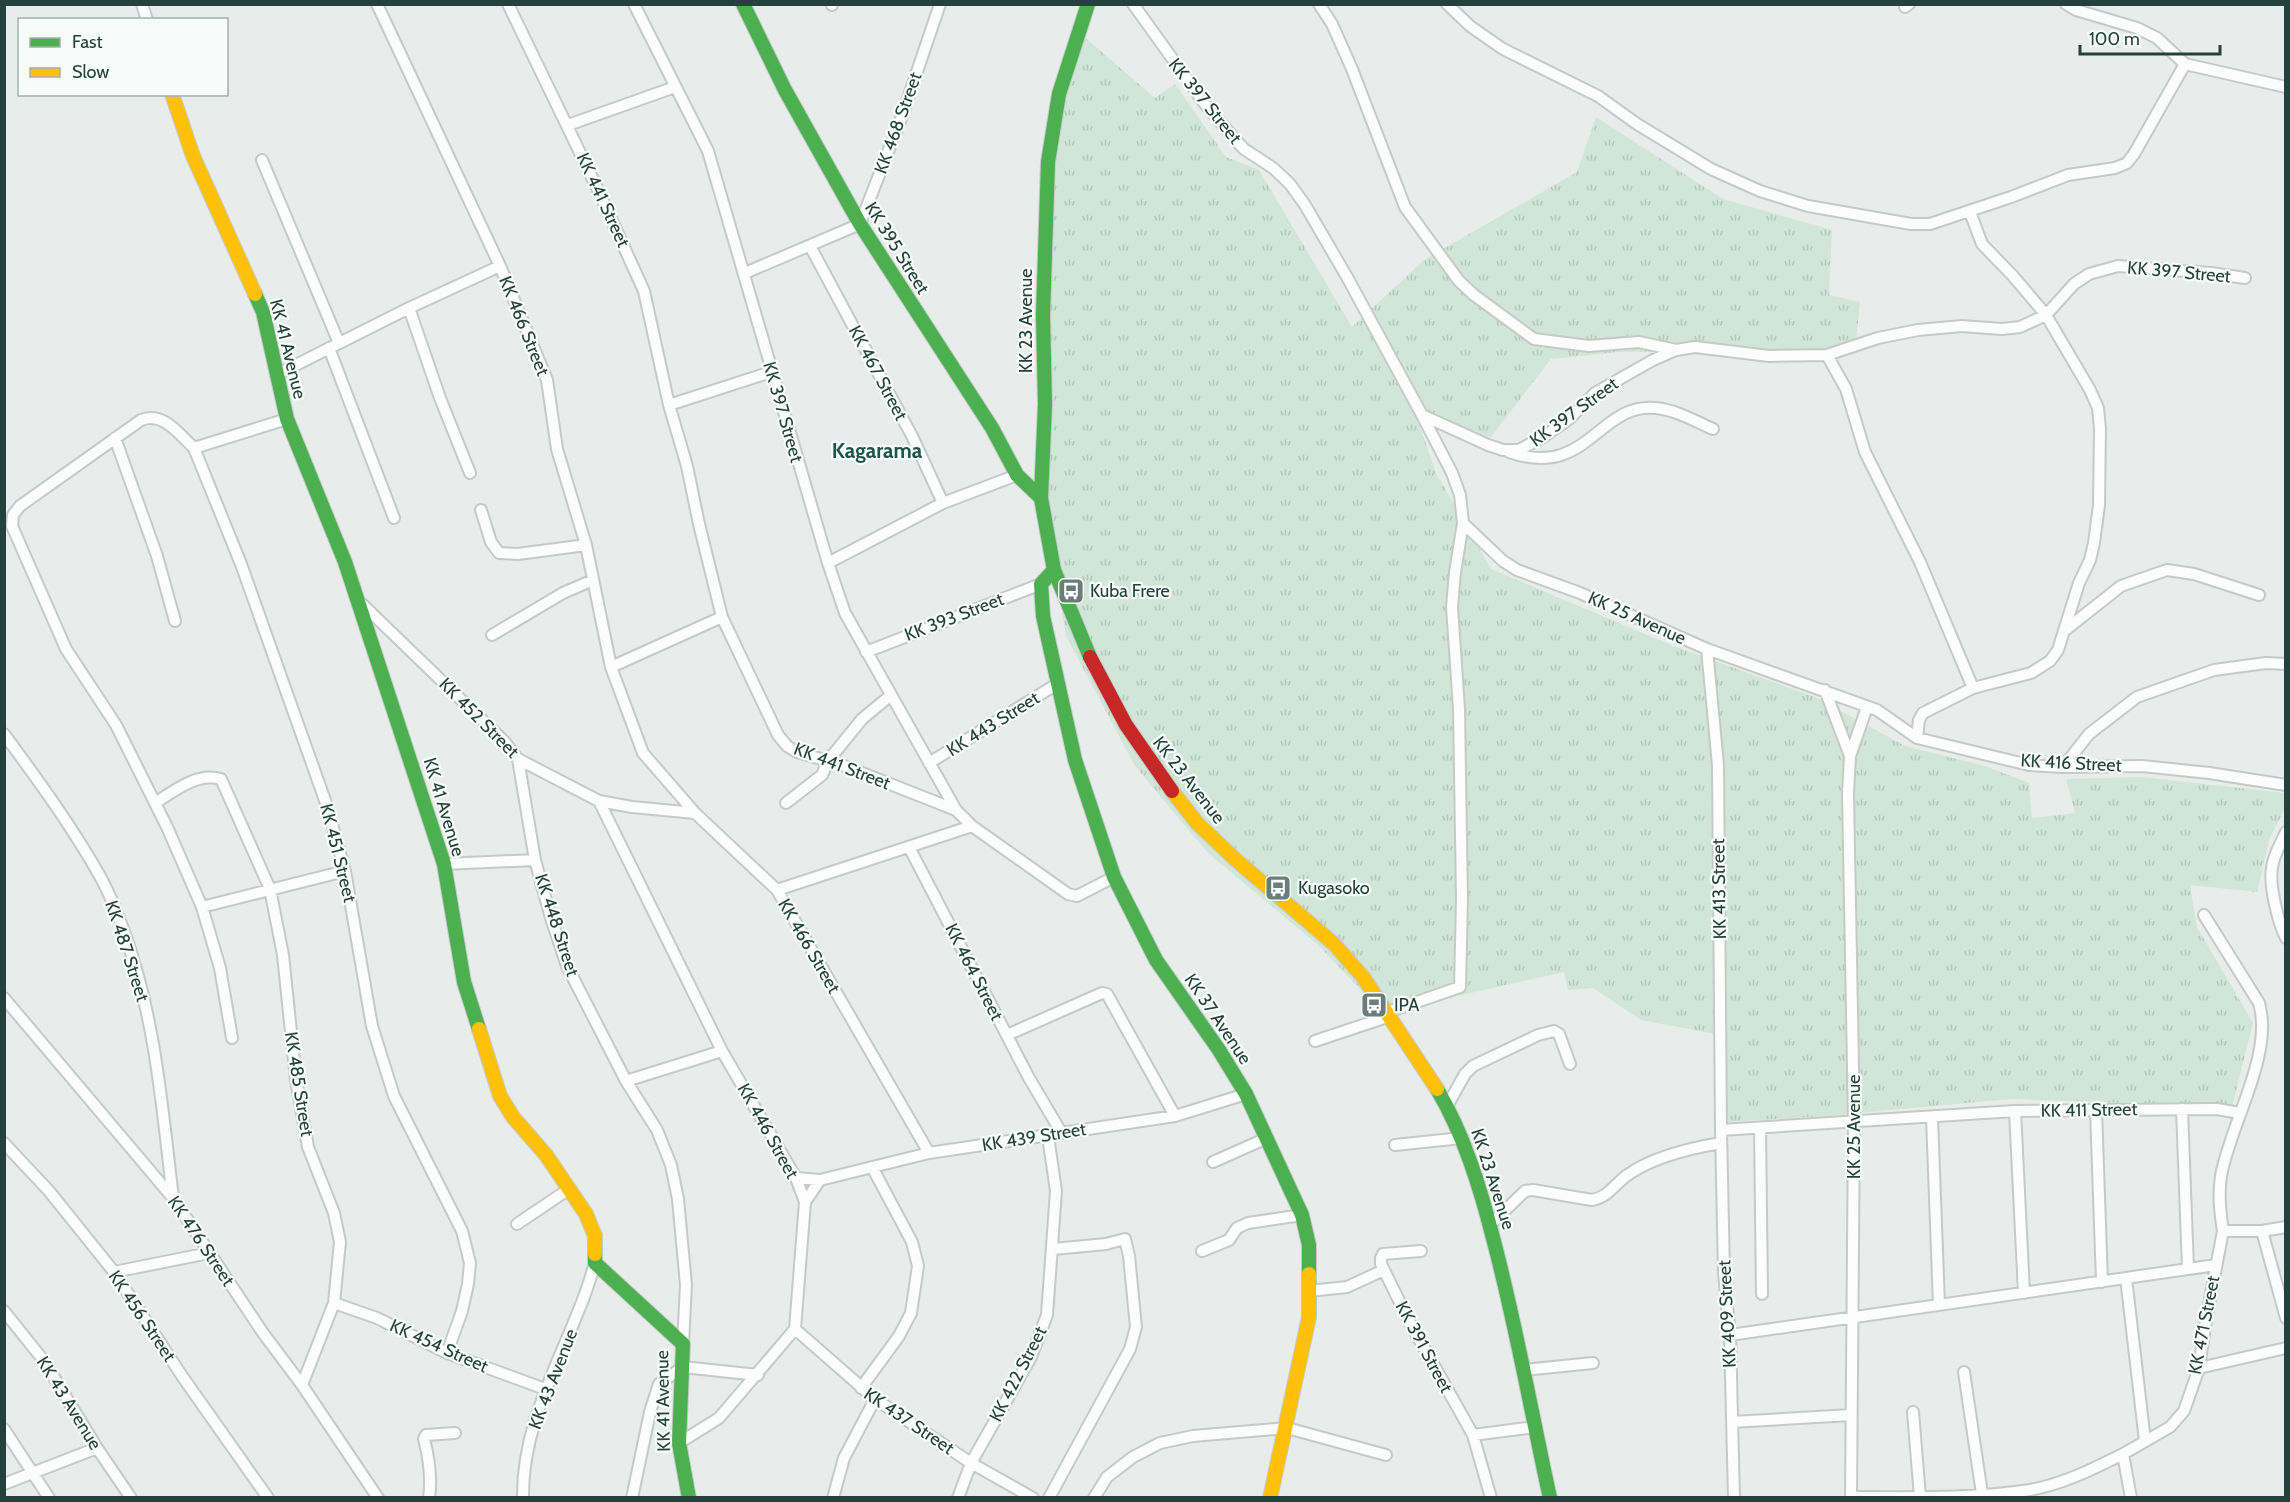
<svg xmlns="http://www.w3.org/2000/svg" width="2290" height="1502" viewBox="0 0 2290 1502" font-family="Cabin,sans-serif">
<defs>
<pattern id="grass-tufts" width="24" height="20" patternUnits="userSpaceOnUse" patternTransform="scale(1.5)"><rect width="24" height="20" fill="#d1e6d8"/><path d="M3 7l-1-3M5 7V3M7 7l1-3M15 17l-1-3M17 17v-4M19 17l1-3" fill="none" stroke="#b3c6ba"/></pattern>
</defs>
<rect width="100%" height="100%" fill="#e8edeb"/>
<path fill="url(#grass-tufts)" d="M 1082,35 L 1155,98 L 1175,84 L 1226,157 L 1259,170 L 1352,327 L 1424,260 L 1577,172 L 1596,117 L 1723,199 L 1832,230 L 1829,295 L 1860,302 L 1856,340 L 1823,349 L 1618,352 L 1551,359 L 1491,437 L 1419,424 L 1436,473 L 1491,569 L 1671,645 L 1817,698 L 1905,746 L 1985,766 L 2029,783 L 2032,818 L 2075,813 L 2066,779 L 2141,777 L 2285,793 L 2285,808 L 2269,840 L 2257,892 L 2190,885 L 2197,927 L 2253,1023 L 2232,1107 L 2010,1099 L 1826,1116 L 1725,1122 L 1726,1036 L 1641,1020 L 1593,988 L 1568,990 L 1564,972 L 1383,1013 L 1317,944 L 1209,854 L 1135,766 L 1066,636 L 1044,500 L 1054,136 Z"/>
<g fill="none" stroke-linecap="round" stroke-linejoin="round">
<defs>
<path id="street" d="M 142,4 L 147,20
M 377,4 L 500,266 L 547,380 L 557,449 L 586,545 L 611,667 L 643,753 L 695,813 L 777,890 L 929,1153
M 508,4 L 598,190 L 644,291 L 669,405 L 687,466 L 699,524 L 722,617 L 778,735 L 787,746 L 797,752 L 842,765 L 956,810 L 972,826 L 1068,894 L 1077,896 L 1114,877
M 634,4 L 708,151 L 828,563 L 845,613 L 956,810
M 832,4 L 832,5
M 1133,4 L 1205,104 L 1233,137 L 1244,149 L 1273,168 L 1290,184 L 1305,205 L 1347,277 L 1422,415 L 1452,473 L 1460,495 L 1463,523 L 1455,572 L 1452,607 L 1459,709 L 1462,899 L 1460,987 L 1388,1012
M 1319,4 L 1332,24 L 1352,69 L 1405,207 L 1459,281 L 1474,295 L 1534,339 L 1589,346 L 1639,342 L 1676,350
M 1447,4 L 1470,26 L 1503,49 L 1598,96 L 1637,124 L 1711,169 L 1760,191 L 1808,206 L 1911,224 L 1930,224 L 2011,197 L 2068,175 L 2115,168 L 2127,163 L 2134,154 L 2185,64
M 2066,4 L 2076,10 L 2137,28 L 2157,38 L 2185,64 L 2286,87
M 1905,7 L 1909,4
M 568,125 L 675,87
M 262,160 L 339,343
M 810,246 L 912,436 L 943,503
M 745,273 L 860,224 L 902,116 L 940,4
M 409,308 L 440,398 L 470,473
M 329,348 L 394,518
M 1827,355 L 1846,389 L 1865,452 L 1920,562 L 1973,688
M 276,375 L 409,308 L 500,266
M 669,405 L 771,372
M 1422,415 L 1488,445 L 1503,450 L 1519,450 L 1543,437 L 1569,419 L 1595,393 L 1653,360 L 1676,350 L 1695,347 L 1769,356 L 1827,355 L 1878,338 L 1918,330 L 1962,326 L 2002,329 L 2020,327 L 2046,315 L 2074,284 L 2089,274 L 2118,266 L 2211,273 L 2245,278
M 287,419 L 194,448 L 241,564 L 327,806 L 345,871 L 372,1026 L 394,1096 L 462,1231 L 470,1263 L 468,1284 L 462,1311 L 447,1353
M 115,438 L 157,556 L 175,621
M 194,448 C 179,434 163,411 141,420 L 20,506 L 13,515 L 12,526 L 66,649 L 116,725 L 167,827 L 202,907 L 220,968 L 232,1038
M 1509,452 C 1588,480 1598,402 1656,408 C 1676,410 1695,421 1713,429
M 481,510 L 491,542 L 499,553 L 518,554 L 586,545
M 1463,523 L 1503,561 L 1517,570 L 1580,593 L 1707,649 L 1877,710 L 1917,738 L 2029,765 L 2063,767 L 2142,766 L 2209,773 L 2286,785
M 828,563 L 943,503 L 1017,475
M 360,602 L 504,741 L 518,759 L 599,801 L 632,807 L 695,813
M 2064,631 L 2121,586 L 2167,570 L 2194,574 L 2259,595
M 492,635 L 563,593 L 593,580
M 1707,649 L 1718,765 L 1721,1130 L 1724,1273 L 1730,1335 L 1734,1498
M 866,652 L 1041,584
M 611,667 L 722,617
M 1825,690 L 1850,756
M 4,734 C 38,780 73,828 101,878 C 111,897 119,917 126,937 C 156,1023 162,1108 173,1198
M 1917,738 L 1919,720 L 1923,713 L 1973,688 L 2031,673 L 2050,661 L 2058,650 L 2079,583 L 2090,560 L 2094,543 L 2099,505 L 2100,429 L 2098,408 L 2090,390 L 2046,315 L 2013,276 L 1982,244 L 1970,212
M 518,759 L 535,860 L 551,918 L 567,966 L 626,1081 L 657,1130 L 671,1165 L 678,1199 L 686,1285 L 683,1344
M 929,763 L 1057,684
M 2063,767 L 2089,734 L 2137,697 L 2214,670 L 2266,663 L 2286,664
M 599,801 L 722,1051 L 796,1178 L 805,1202 L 795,1329 L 719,1418 L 679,1443
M 155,803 C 174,791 197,772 221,779 L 270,889 L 283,955 L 296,1080 L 308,1147 L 334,1213 L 340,1242 L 334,1303 L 302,1385
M 786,803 L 822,775 L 828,761 L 862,719 L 891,695
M 2286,832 C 2281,843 2273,856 2272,868 C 2269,886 2278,922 2286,938
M 909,847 L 1029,1078 L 1061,1132
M 444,864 L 535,860
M 777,890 L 972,826
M 202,907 L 345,871
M 2204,915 L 2259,1003 C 2274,1055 2230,1124 2221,1176 C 2218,1195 2220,1212 2223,1231
M 4,998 L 173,1198 L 263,1333 L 302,1385 L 378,1498
M 1007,1035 L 1102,993 L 1107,994 L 1175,1116
M 1315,1041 L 1390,1016
M 626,1081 L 722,1051
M 1447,1106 L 1465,1074 L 1473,1066 L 1538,1035 L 1554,1031 L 1559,1034 L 1570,1064
M 2182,1109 L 2188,1269
M 2096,1110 L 2102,1282
M 2015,1111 L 2024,1293
M 1932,1117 L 1939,1305
M 1760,1128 L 1762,1294
M 1721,1130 L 2015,1111 L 2217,1109 L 2240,1113
M 4,1143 L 49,1191 L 114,1272 L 182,1376 L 268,1498
M 1395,1145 L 1462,1138
M 1213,1162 L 1267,1138
M 796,1178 L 820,1180 L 929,1153 L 1175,1116 L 1246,1094
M 805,1202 L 820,1180
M 517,1224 L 569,1189
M 1490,1225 L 1525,1191 L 1533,1190 L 1592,1200 C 1609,1197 1615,1183 1629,1174 C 1655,1156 1691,1148 1721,1143
M 2286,1227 L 2262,1231 L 2286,1318
M 1202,1251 L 1229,1240 L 1237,1228 L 1248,1223 L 1302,1215
M 1421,1251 L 1383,1254 L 1381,1258 L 1381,1264 L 1409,1321 L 1473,1435 L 1491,1498
M 114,1272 L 209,1253
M 2126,1278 L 2145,1441
M 1309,1291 L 1347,1287 L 1384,1270
M 334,1303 L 377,1318 L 447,1353 L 545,1389
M 4,1311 L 44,1361 L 97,1448 L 131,1498
M 795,1329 L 875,1399 L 971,1463 L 1033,1498
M 1730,1335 L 2216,1265
M 2199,1368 L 2286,1348
M 1523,1370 L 1593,1363
M 1964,1372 L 1982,1494
M 861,1388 L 899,1336 L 911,1313 L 918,1266 L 912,1242 L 872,1167
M 1913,1412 L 1920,1497
M 1732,1422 L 1851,1415
M 4,1429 L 49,1498
M 1473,1435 L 1535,1427
M 4,1484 L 97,1448
M 1851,1497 C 1909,1497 1973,1499 2030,1490 C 2063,1484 2093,1469 2123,1454
M 429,1498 C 432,1477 429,1458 424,1439 L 426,1435 L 455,1433
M 523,1498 C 522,1430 554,1373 578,1312 C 585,1296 590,1280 595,1263
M 632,1498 L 650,1412 L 659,1384 L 683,1367 L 758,1375
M 833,1498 L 844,1458 L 875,1399
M 958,1498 L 971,1463 L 1031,1357 L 1047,1315 L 1056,1191 L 1048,1136
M 1049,1498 L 1130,1349 L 1136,1327 L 1129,1256 L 1125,1239 L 1106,1244 L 1053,1249
M 1094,1498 L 1107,1477 L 1133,1457 L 1160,1443 L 1193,1436 L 1287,1428 L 1386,1455
M 1851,1498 L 1854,1122 L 1848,794 L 1850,756 L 1867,707
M 2131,1498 L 2123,1454 L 2170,1427 L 2184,1411 L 2199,1368 L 2206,1320 L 2223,1231 L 2262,1231"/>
<path id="fast" d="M 743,4 L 785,90 L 860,224 L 992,428 L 1017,475 L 1041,498
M 1088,4 L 1059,94 L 1048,162 L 1043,315 L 1045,404 L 1041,498 L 1054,570 L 1090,657
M 255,294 L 263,312 L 287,419 L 345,562 L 444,864 L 464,982 L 479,1029
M 1054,570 L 1041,584 L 1043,616 L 1075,760 L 1114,877 L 1156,960 L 1219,1050 L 1246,1094 L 1302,1215 L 1309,1245 L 1309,1274
M 1437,1089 C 1464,1135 1480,1187 1493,1238 C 1516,1324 1531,1411 1550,1498
M 595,1254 L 595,1263 L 683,1344 L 679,1443 L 689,1498"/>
<path id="slow" d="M 172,94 L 193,156 L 255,294
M 1172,791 L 1197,823 L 1236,860 L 1334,944 L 1363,977 L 1437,1089
M 479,1029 L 500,1096 L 513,1117 L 546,1155 L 586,1214 L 595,1236 L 595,1254
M 1270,1498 L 1309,1317 L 1309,1274"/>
<path id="jam" d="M 1090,657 L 1126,725 L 1172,791"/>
</defs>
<use href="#street" stroke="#c5cac8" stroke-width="14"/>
<use href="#fast" stroke="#c3cbc8" stroke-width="16"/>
<use href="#slow" stroke="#c3cbc8" stroke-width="16"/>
<use href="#jam" stroke="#c3cbc8" stroke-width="16"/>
<use href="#street" stroke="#fcfcfc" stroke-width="10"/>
<use href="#fast" stroke="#4caf50" stroke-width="14"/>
<use href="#slow" stroke="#ffc107" stroke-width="14"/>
<use href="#jam" stroke="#c62828" stroke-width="14"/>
</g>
<defs>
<symbol id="bus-square" viewBox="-11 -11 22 22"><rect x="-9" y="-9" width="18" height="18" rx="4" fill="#697e78" stroke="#f7fbf9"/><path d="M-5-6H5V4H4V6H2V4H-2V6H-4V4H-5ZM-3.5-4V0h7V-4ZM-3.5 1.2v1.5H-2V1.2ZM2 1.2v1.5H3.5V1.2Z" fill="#fff"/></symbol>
</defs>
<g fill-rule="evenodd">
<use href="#bus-square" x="1056" y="576" width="30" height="30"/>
<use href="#bus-square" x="1263" y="873" width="30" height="30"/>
<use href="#bus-square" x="1359" y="990" width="30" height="30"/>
</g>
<g text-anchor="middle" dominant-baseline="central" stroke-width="4.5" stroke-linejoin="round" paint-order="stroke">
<g font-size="18" fill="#24423a" stroke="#f7fbf9">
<text transform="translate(1205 101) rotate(51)">KK 397 Street</text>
<text transform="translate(898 123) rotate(-70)">KK 468 Street</text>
<text transform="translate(603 200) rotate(65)">KK 441 Street</text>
<text transform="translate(897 248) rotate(58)">KK 395 Street</text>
<text transform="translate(2179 272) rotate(5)">KK 397 Street</text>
<text transform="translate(1026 321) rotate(-90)">KK 23 Avenue</text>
<text transform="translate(524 326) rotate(68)">KK 466 Street</text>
<text transform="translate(288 349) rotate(76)">KK 41 Avenue</text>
<text transform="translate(878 373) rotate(62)">KK 467 Street</text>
<text transform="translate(783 412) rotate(74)">KK 397 Street</text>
<text transform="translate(1574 412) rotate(-36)">KK 397 Street</text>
<text transform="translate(954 617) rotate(-21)">KK 393 Street</text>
<text transform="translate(1637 618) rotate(24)">KK 25 Avenue</text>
<text transform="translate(479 718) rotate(45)">KK 452 Street</text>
<text transform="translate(993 724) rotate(-32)">KK 443 Street</text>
<text transform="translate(2071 763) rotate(3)">KK 416 Street</text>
<text transform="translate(842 766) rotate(21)">KK 441 Street</text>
<text transform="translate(1189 780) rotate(52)">KK 23 Avenue</text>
<text transform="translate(444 807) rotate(73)">KK 41 Avenue</text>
<text transform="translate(338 853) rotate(76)">KK 451 Street</text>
<text transform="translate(1719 889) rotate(-91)">KK 413 Street</text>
<text transform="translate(557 925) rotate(72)">KK 448 Street</text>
<text transform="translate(809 946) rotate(60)">KK 466 Street</text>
<text transform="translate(127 951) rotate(72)">KK 487 Street</text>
<text transform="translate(974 972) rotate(63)">KK 464 Street</text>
<text transform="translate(1218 1019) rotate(56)">KK 37 Avenue</text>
<text transform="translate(299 1084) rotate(81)">KK 485 Street</text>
<text transform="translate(2089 1110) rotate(-1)">KK 411 Street</text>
<text transform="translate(1854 1127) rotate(-90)">KK 25 Avenue</text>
<text transform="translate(768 1131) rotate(61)">KK 446 Street</text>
<text transform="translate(1034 1137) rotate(-9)">KK 439 Street</text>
<text transform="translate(1493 1179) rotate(72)">KK 23 Avenue</text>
<text transform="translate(201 1241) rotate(56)">KK 476 Street</text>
<text transform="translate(1727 1314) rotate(-93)">KK 409 Street</text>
<text transform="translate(142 1316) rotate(56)">KK 456 Street</text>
<text transform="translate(2204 1325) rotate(-79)">KK 471 Street</text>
<text transform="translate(439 1346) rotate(24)">KK 454 Street</text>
<text transform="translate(1424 1347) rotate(62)">KK 391 Street</text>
<text transform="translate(1018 1374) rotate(-63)">KK 422 Street</text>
<text transform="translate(553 1379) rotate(-69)">KK 43 Avenue</text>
<text transform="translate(663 1401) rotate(-91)">KK 41 Avenue</text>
<text transform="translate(69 1403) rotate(58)">KK 43 Avenue</text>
<text transform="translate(909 1421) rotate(34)">KK 437 Street</text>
</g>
<g font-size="18" fill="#24423a" stroke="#f7fbf9" text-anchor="start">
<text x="1090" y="591">Kuba Frere</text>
<text x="1298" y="888">Kugasoko</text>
<text x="1394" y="1005">IPA</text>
</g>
<g font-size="21" font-weight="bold" fill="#1f5548" stroke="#f7fbf9">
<text x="877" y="450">Kagarama</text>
</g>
</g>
<rect width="2290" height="1502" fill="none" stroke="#24423a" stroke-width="12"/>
<rect x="18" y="18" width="210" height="78" fill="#f7fbf9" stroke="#a3b1ad" stroke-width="1.5"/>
<rect x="30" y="38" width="30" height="9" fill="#4caf50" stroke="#a3b1ad" stroke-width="1.5"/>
<text x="72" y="48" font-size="18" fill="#24423a">Fast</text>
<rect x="30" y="68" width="30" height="9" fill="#ffc107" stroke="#a3b1ad" stroke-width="1.5"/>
<text x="72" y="78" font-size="18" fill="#24423a">Slow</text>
<path d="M2080 45v9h140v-9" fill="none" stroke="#24423a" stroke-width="3"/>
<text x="2089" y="45" font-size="18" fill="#24423a" stroke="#f7fbf9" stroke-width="4.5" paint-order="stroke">100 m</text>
</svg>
